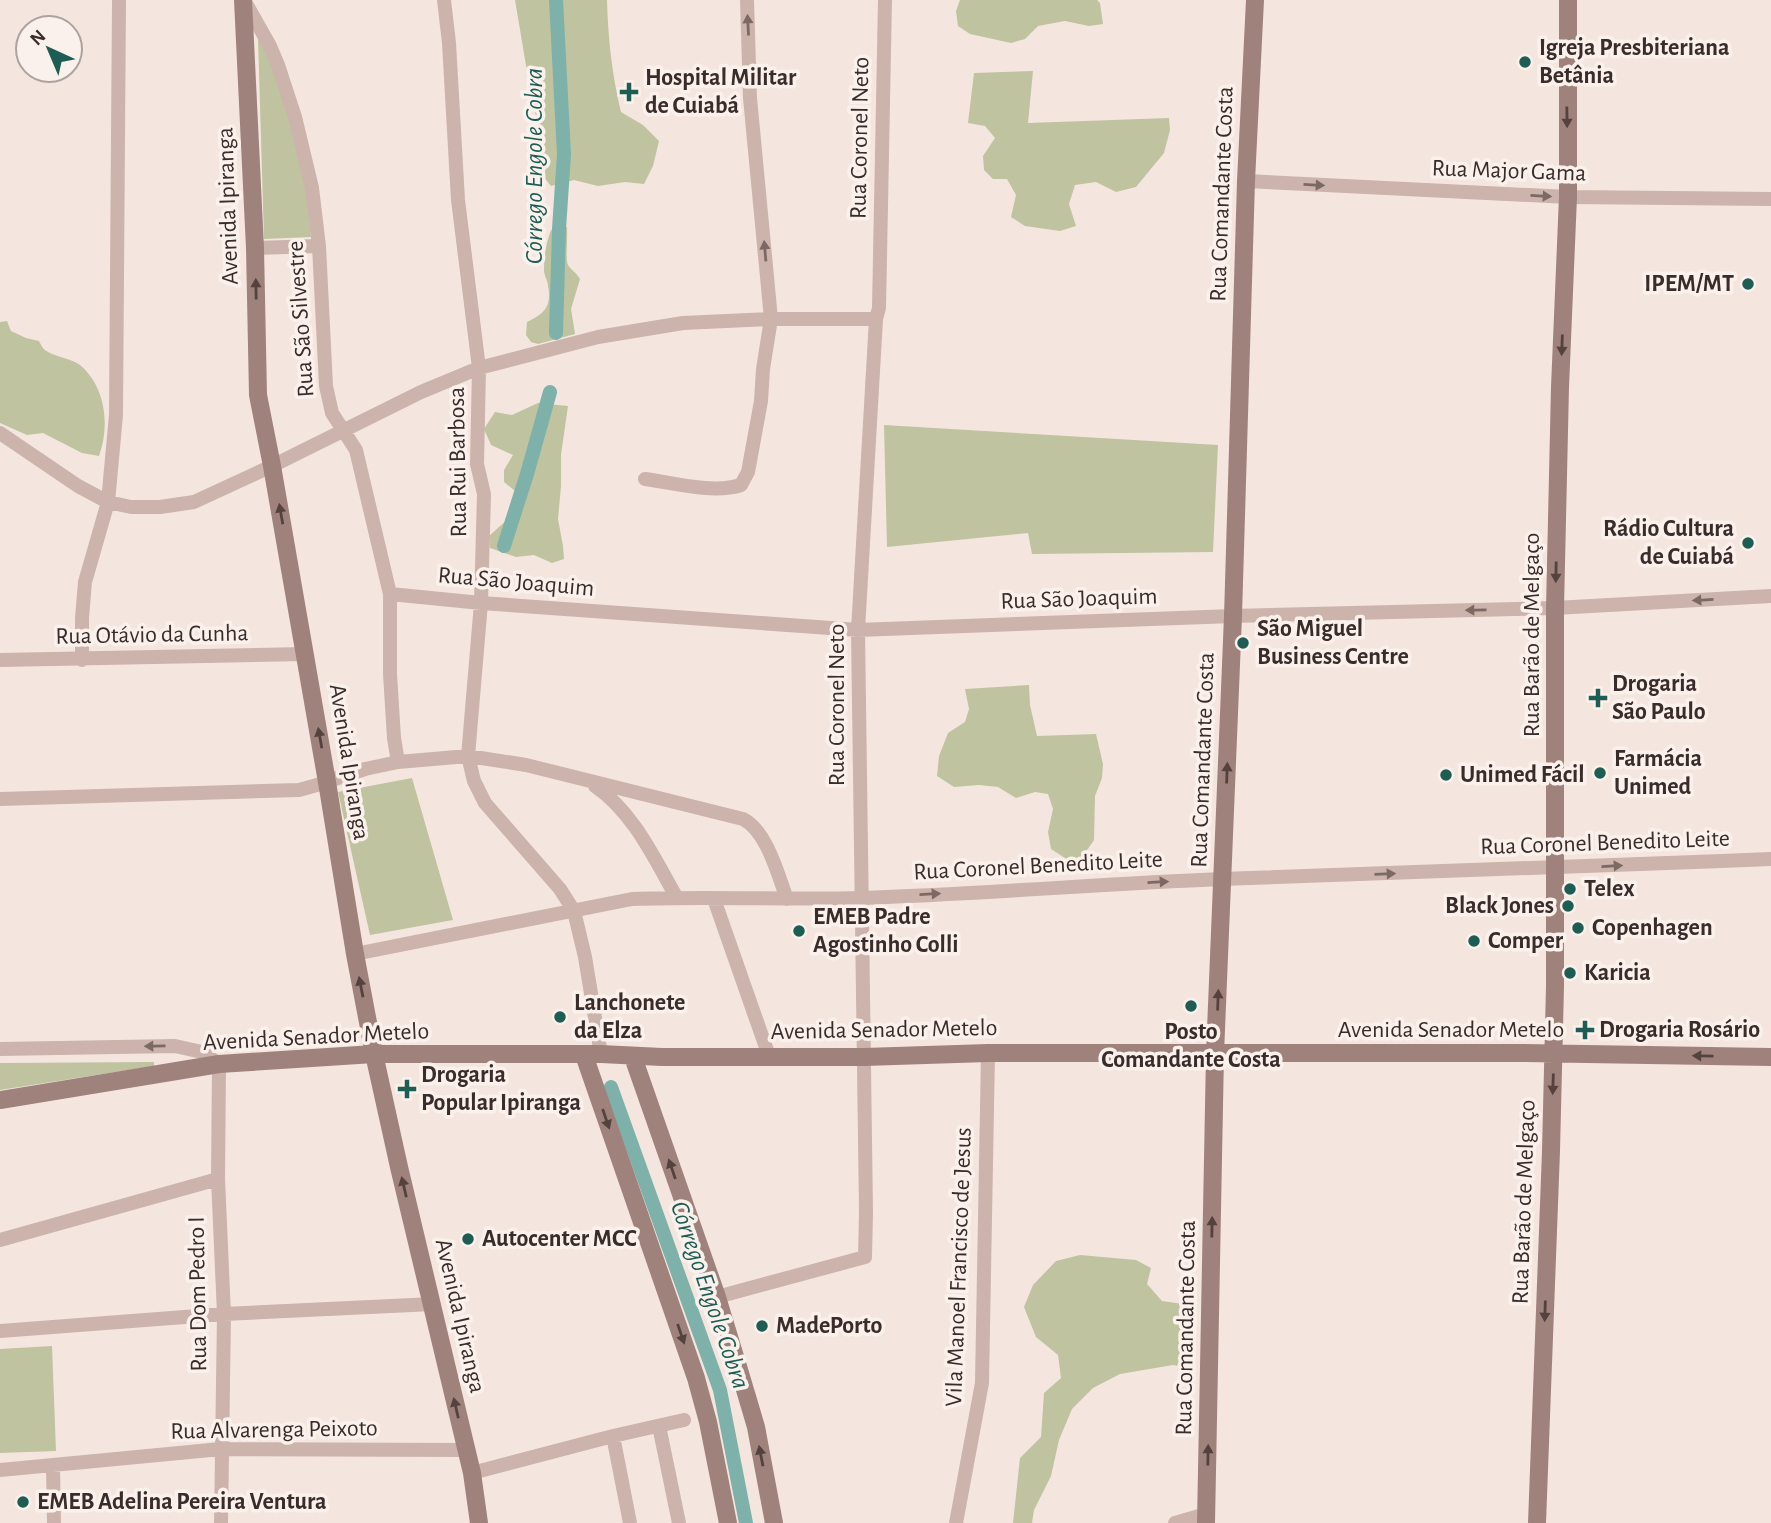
<svg xmlns="http://www.w3.org/2000/svg" width="1771" height="1523" viewBox="0 0 1771 1523" font-family="'Alegreya Sans',sans-serif">
<rect width="100%" height="100%" fill="#f4e6df"/>
<path fill="#bfc39f" d="M 515,0 L 607,0 C 608,38 612,75 621,112 L 643,125 L 659,141 L 653,166 L 644,184 L 625,182 L 598,186 L 574,180 L 551,186 L 542,175 L 536,154 L 539,128 L 531,95 Z
M 960,0 L 1097,0 L 1100,3 L 1103,24 L 1089,26 L 1065,21 L 1038,26 L 1025,39 L 1011,43 L 970,34 L 958,26 L 956,11 Z
M 258,39 L 262,40 L 286,106 L 307,194 L 311,237 L 264,239 Z
M 1033,71 L 1028,123 L 1169,118 L 1170,130 L 1164,153 L 1136,187 L 1116,192 L 1096,182 L 1075,185 L 1069,204 L 1076,226 L 1060,231 L 1025,226 L 1011,217 L 1016,195 L 1007,179 L 993,179 L 984,170 L 983,156 L 995,138 L 985,126 L 968,123 L 974,73 Z
M 567,227 C 568,237 565,259 568,265 C 571,270 577,273 580,279 L 571,309 L 575,334 L 538,344 L 531,342 L 526,335 L 527,322 C 544,314 552,307 548,286 C 548,281 544,276 544,270 C 544,256 546,243 551,230 Z
M 7,321 L 11,331 L 26,338 L 39,341 C 40,343 43,349 45,350 C 52,356 70,358 80,365 C 106,387 110,426 99,456 L 82,453 L 43,433 L 27,435 L 0,423 L 0,322 Z
M 538,403 L 568,406 L 561,455 L 561,486 L 558,519 L 563,546 L 564,559 L 552,563 L 534,555 L 516,557 L 490,548 L 489,536 L 508,519 L 515,491 L 504,482 L 504,470 L 513,455 L 491,445 L 484,429 L 495,412 L 512,415 Z
M 884,425 L 1218,445 L 1213,552 L 1032,554 L 1028,533 L 887,547 Z
M 1029,685 L 1030,705 L 1037,736 L 1096,734 L 1103,764 L 1102,778 L 1095,796 L 1094,840 L 1083,856 L 1068,860 L 1051,849 L 1048,832 L 1053,809 L 1048,794 L 1035,792 L 1016,798 L 998,787 L 979,785 L 954,787 L 937,776 L 939,756 L 948,733 L 965,722 L 969,709 L 965,689 Z
M 412,778 L 453,920 L 370,935 L 338,792 Z
M 154,1062 L 154,1066 L 0,1090 L 0,1063 Z
M 1080,1255 L 1136,1260 L 1151,1268 L 1147,1284 L 1162,1301 L 1190,1305 L 1180,1338 L 1184,1367 L 1173,1365 L 1120,1374 L 1093,1388 L 1072,1409 L 1059,1440 L 1051,1476 L 1034,1510 L 1032,1523 L 1013,1523 L 1020,1458 L 1041,1437 L 1044,1393 L 1061,1378 L 1058,1355 L 1036,1337 L 1024,1307 L 1033,1285 L 1056,1261 Z
M 52,1346 L 56,1451 L 0,1453 L 0,1349 Z"/>
<g fill="none" stroke-linecap="round" stroke-linejoin="round">
<path stroke="#7eb1a9" stroke-width="14" d="M 556,333 L 559,229 L 564,154 L 556,0
M 504,546 L 527,474 L 550,392
M 611,1087 L 720,1390 L 746,1523"/>
<path stroke="#ccb3ab" stroke-width="14" d="M 244,0 L 270,46 L 278,65 L 295,117 L 312,188 L 319,246 L 326,386 L 332,413 L 356,450 L 390,594 L 390,674 L 394,738 L 398,762
M 444,0 L 449,43 L 458,200 L 479,368 L 477,464 L 484,494 L 481,603 L 468,756 L 474,781 L 485,803 L 560,889 L 574,911 L 585,957 L 601,1054
M 1246,181 L 1568,197 L 1771,199
M 255,248 L 319,246
M 0,433 L 78,486 L 108,502 L 131,507 L 160,507 L 194,502 L 272,466 L 421,392 L 479,368 L 598,337 L 683,323 L 771,319 L 876,319
M 645,479 C 674,483 714,494 741,485 L 748,472 L 761,401 L 763,369 L 771,319 L 750,98 L 747,0
M 390,594 L 481,603 L 858,630 L 1233,616 L 1555,608 L 1771,596
M 0,660 L 306,654
M 82,660 L 82,618 L 85,582 L 108,502 L 116,415 L 119,0
M 595,786 C 634,813 654,858 677,898
M 0,799 L 299,790 L 317,785 L 365,769 L 398,762 L 468,756 L 526,765 L 743,819 C 767,831 778,875 787,899
M 714,899 L 769,1056
M 355,954 L 632,899 C 708,896 784,900 861,898 C 981,894 1101,884 1221,879 C 1405,872 1588,867 1771,859
M 0,1049 L 175,1046 L 202,1052 L 219,1064 L 218,1179 L 224,1314 L 221,1523
M 0,1240 L 218,1179
M 717,1297 L 865,1257 L 866,1212 L 858,630 L 876,319 L 879,308 L 885,0
M 0,1331 L 224,1314 L 433,1304
M 659,1426 L 679,1523
M 613,1436 L 630,1523
M 53,1466 L 54,1523
M 0,1470 L 221,1449 L 466,1450
M 472,1473 L 613,1436 L 684,1420
M 956,1523 L 982,1383 L 988,1053
M 1175,1523 L 1206,1514"/>
<path stroke="#a0827c" stroke-width="18" d="M 243,0 L 255,248 L 258,395 L 272,466 L 327,782 L 355,954 L 374,1054 L 399,1167 L 472,1473 L 479,1523
M 584,1055 L 696,1378 L 708,1422 L 728,1523
M 633,1057 L 717,1297 L 740,1373 L 756,1427 L 774,1523
M 0,1100 L 219,1064 L 374,1054 L 601,1054 L 662,1057 L 864,1057 L 988,1053 L 1522,1053 L 1771,1057
M 1206,1523 L 1215,1054 L 1233,616 L 1246,181 L 1255,0
M 1537,1523 L 1551,1151 L 1555,986 L 1555,608 L 1560,387 L 1568,197 L 1568,0"/>
</g>
<defs><path id="oneway-solid" d="M-6-.8H1V-3.2L6.5 0L1 3.2V.8H-6Z" transform="scale(1.75)"/></defs>
<g fill="#7c6964">
<use href="#oneway-solid" transform="translate(748 25) rotate(-93)"/>
<use href="#oneway-solid" transform="translate(1314 185) rotate(3)"/>
<use href="#oneway-solid" transform="translate(1541 196) rotate(3)"/>
<use href="#oneway-solid" transform="translate(765 251) rotate(-95)"/>
<use href="#oneway-solid" transform="translate(1703 600) rotate(177)"/>
<use href="#oneway-solid" transform="translate(1476 610) rotate(179)"/>
<use href="#oneway-solid" transform="translate(1612 866) rotate(-3)"/>
<use href="#oneway-solid" transform="translate(1385 874) rotate(-2)"/>
<use href="#oneway-solid" transform="translate(1158 882) rotate(-3)"/>
<use href="#oneway-solid" transform="translate(930 894) rotate(-3)"/>
<use href="#oneway-solid" transform="translate(155 1046) rotate(179)"/>
</g>
<g fill="#54423e">
<use href="#oneway-solid" transform="translate(1567 117) rotate(89)"/>
<use href="#oneway-solid" transform="translate(256 289) rotate(-91)"/>
<use href="#oneway-solid" transform="translate(1562 345) rotate(92)"/>
<use href="#oneway-solid" transform="translate(281 514) rotate(-100)"/>
<use href="#oneway-solid" transform="translate(1556 572) rotate(91)"/>
<use href="#oneway-solid" transform="translate(320 738) rotate(-100)"/>
<use href="#oneway-solid" transform="translate(1227 773) rotate(-88)"/>
<use href="#oneway-solid" transform="translate(361 987) rotate(-101)"/>
<use href="#oneway-solid" transform="translate(1218 1000) rotate(-88)"/>
<use href="#oneway-solid" transform="translate(1703 1056) rotate(-179)"/>
<use href="#oneway-solid" transform="translate(1553 1084) rotate(92)"/>
<use href="#oneway-solid" transform="translate(606 1119) rotate(71)"/>
<use href="#oneway-solid" transform="translate(672 1169) rotate(-109)"/>
<use href="#oneway-solid" transform="translate(404 1187) rotate(-103)"/>
<use href="#oneway-solid" transform="translate(1212 1227) rotate(-89)"/>
<use href="#oneway-solid" transform="translate(1545 1311) rotate(92)"/>
<use href="#oneway-solid" transform="translate(681 1334) rotate(71)"/>
<use href="#oneway-solid" transform="translate(456 1408) rotate(-103)"/>
<use href="#oneway-solid" transform="translate(1208 1455) rotate(-89)"/>
<use href="#oneway-solid" transform="translate(761 1456) rotate(-101)"/>
</g>
<g fill="#1e5d54" stroke="#fbf1ec" stroke-width="2.5">
<circle cx="1525" cy="62" r="7"/>
<path d="M625.5 81.5h7v7h7v7h-7v7h-7v-7h-7v-7h7z"/>
<circle cx="1748" cy="284" r="7"/>
<circle cx="1748" cy="543" r="7"/>
<circle cx="1243" cy="643" r="7"/>
<path d="M1594.5 687.5h7v7h7v7h-7v7h-7v-7h-7v-7h7z"/>
<circle cx="1600" cy="773" r="7"/>
<circle cx="1446" cy="775" r="7"/>
<circle cx="1570" cy="889" r="7"/>
<circle cx="1568" cy="906" r="7"/>
<circle cx="1578" cy="928" r="7"/>
<circle cx="799" cy="931" r="7"/>
<circle cx="1474" cy="941" r="7"/>
<circle cx="1570" cy="973" r="7"/>
<circle cx="1191" cy="1006" r="7"/>
<circle cx="560" cy="1017" r="7"/>
<path d="M1581.5 1019.5h7v7h7v7h-7v7h-7v-7h-7v-7h7z"/>
<path d="M403.5 1078.5h7v7h7v7h-7v7h-7v-7h-7v-7h7z"/>
<circle cx="468" cy="1239" r="7"/>
<circle cx="762" cy="1326" r="7"/>
<circle cx="23" cy="1502" r="7"/>
</g>
<g text-anchor="middle" dominant-baseline="central" stroke-width="7" stroke-linejoin="round" paint-order="stroke">
<g font-size="24" font-weight="bold" fill="#3a2c2a" stroke="#fbf1ec" text-anchor="start">
<text x="1539" y="48">Igreja Presbiteriana<tspan x="1539" dy="28">Betânia</tspan></text>
<text x="645" y="78">Hospital Militar<tspan x="645" dy="28">de Cuiabá</tspan></text>
<text x="1734" y="284" text-anchor="end">IPEM/MT</text>
<text x="1734" y="529" text-anchor="end">Rádio Cultura<tspan x="1734" dy="28">de Cuiabá</tspan></text>
<text x="1257" y="629">São Miguel<tspan x="1257" dy="28">Business Centre</tspan></text>
<text x="1612" y="684">Drogaria<tspan x="1612" dy="28">São Paulo</tspan></text>
<text x="1614" y="759">Farmácia<tspan x="1614" dy="28">Unimed</tspan></text>
<text x="1460" y="775">Unimed Fácil</text>
<text x="1584" y="889">Telex</text>
<text x="1554" y="906" text-anchor="end">Black Jones</text>
<text x="813" y="917">EMEB Padre<tspan x="813" dy="28">Agostinho Colli</tspan></text>
<text x="1592" y="928">Copenhagen</text>
<text x="1488" y="941">Comper</text>
<text x="1584" y="973">Karicia</text>
<text x="574" y="1003">Lanchonete<tspan x="574" dy="28">da Elza</tspan></text>
<text x="1599" y="1030">Drogaria Rosário</text>
<text x="1191" y="1032" text-anchor="middle">Posto<tspan x="1191" dy="28">Comandante Costa</tspan></text>
<text x="421" y="1075">Drogaria<tspan x="421" dy="28">Popular Ipiranga</tspan></text>
<text x="482" y="1239">Autocenter MCC</text>
<text x="776" y="1326">MadePorto</text>
<text x="37" y="1502">EMEB Adelina Pereira Ventura</text>
</g>
<g font-size="24" fill="#3a2c2a" stroke="#fbf1ec">
<text transform="translate(860 138) rotate(-89)">Rua Coronel Neto</text>
<text transform="translate(1509 171) rotate(2)">Rua Major Gama</text>
<text transform="translate(1222 194) rotate(-88)">Rua Comandante Costa</text>
<text transform="translate(228 206) rotate(-92)">Avenida Ipiranga</text>
<text transform="translate(301 319) rotate(-94)">Rua São Silvestre</text>
<text transform="translate(458 462) rotate(-91)">Rua Rui Barbosa</text>
<text transform="translate(516 582) rotate(5)">Rua São Joaquim</text>
<text transform="translate(1079 599) rotate(-2)">Rua São Joaquim</text>
<text transform="translate(152 635) rotate(-1)">Rua Otávio da Cunha</text>
<text transform="translate(1532 635) rotate(-90)">Rua Barão de Melgaço</text>
<text transform="translate(837 705) rotate(-90)">Rua Coronel Neto</text>
<text transform="translate(1203 760) rotate(-88)">Rua Comandante Costa</text>
<text transform="translate(349 762) rotate(81)">Avenida Ipiranga</text>
<text transform="translate(1605 843) rotate(-2)">Rua Coronel Benedito Leite</text>
<text transform="translate(1038 866) rotate(-3)">Rua Coronel Benedito Leite</text>
<text transform="translate(884 1030) rotate(-1)">Avenida Senador Metelo</text>
<text x="1451" y="1030">Avenida Senador Metelo</text>
<text transform="translate(316 1037) rotate(-3)">Avenida Senador Metelo</text>
<text transform="translate(1524 1202) rotate(-88)">Rua Barão de Melgaço</text>
<text transform="translate(959 1267) rotate(-88)">Vila Manoel Francisco de Jesus</text>
<text transform="translate(198 1294) rotate(-91)">Rua Dom Pedro I</text>
<text transform="translate(460 1316) rotate(77)">Avenida Ipiranga</text>
<text transform="translate(1186 1328) rotate(-89)">Rua Comandante Costa</text>
<text transform="translate(274 1430) rotate(-1)">Rua Alvarenga Peixoto</text>
</g>
<g font-size="26" font-style="italic" fill="#1e5d54" stroke="#fbf1ec">
<text transform="translate(534 166) rotate(-90)">Córrego Engole Cobra</text>
<text transform="translate(710 1295) rotate(71)">Córrego Engole Cobra</text>
</g>
</g>
<g transform="translate(49 49) rotate(316)"><circle r="33" fill="#fbf1ec" stroke="#aea29e" stroke-width="2"/>
<path d="M0-5L12 26L0 18L-12 26Z" fill="#1e5d54"/>
<text y="-10" font-size="19" font-weight="bold" text-anchor="middle" fill="#3a2c2a">N</text>
</g>
</svg>
